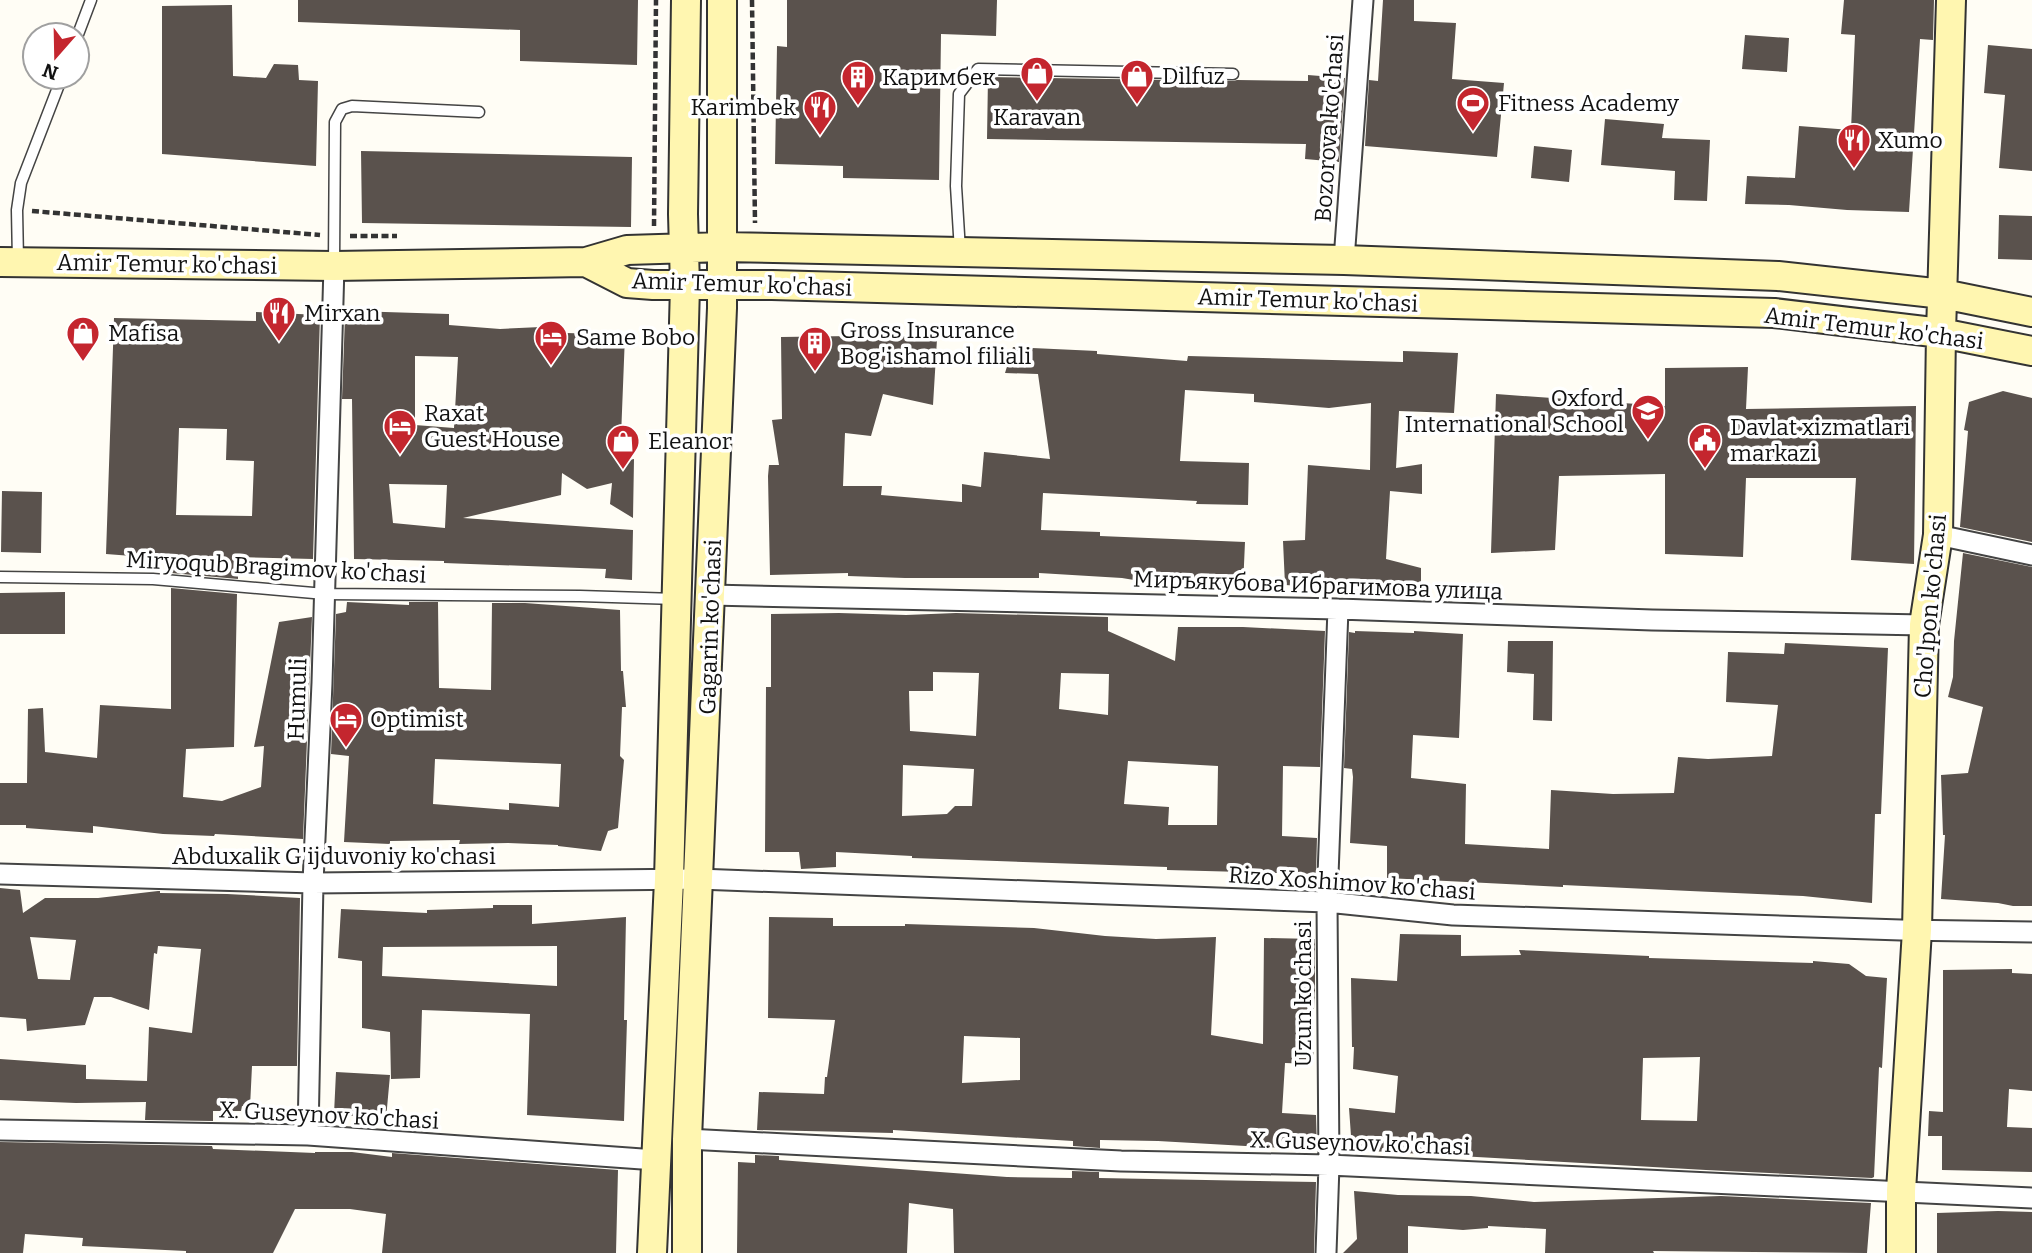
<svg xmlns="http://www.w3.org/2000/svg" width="2032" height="1253" viewBox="0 0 2032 1253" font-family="Bitter,serif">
<rect width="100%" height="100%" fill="#fffdf5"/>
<path fill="#5a524d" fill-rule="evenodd" d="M 298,0 L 638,0 L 637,65 L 520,61 L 520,30 L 298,22 Z
M 787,0 L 997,0 L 996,36 L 941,34 L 939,180 L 843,178 L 843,166 L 775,164 L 777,46 L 787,47 Z
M 1383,0 L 1414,0 L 1414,21 L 1456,23 L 1452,79 L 1504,83 L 1497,157 L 1365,146 L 1369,80 L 1378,81 Z
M 1844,0 L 1934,0 L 1933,40 L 1920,39 L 1909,212 L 1847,210 L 1789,205 L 1745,204 L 1747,176 L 1795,178 L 1799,126 L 1851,130 L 1855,35 L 1841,34 Z
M 232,5 L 233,76 L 266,78 L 274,64 L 298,65 L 299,80 L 318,81 L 316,166 L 162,154 L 162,6 Z
M 1745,35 L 1789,38 L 1787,72 L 1742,69 Z
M 1988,45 L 2032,49 L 2032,171 L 1999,168 L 2005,95 L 1984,93 Z
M 1308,75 L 1345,78 L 1339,162 L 1305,159 L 1306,144 L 987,139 L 988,77 L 1233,81 L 1237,80 L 1308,81 Z
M 1605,119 L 1664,124 L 1662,138 L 1710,140 L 1707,201 L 1674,200 L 1675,171 L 1601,165 Z
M 1534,146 L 1572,150 L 1569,182 L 1531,178 Z
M 361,151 L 632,157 L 631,227 L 362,223 Z
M 1999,215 L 2032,216 L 2032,260 L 1998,259 Z
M 353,311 L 449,314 L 449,325 L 500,329 L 541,327 L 567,333 L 625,335 L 620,462 L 634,459 L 633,518 L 610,504 L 612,483 L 587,489 L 562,473 L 561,495 L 463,518 L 633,530 L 632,580 L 605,578 L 606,569 L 444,563 L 444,561 L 354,559 L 352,399 L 342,399 L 345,316 L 353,317 ZM 415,356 L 458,357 L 454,428 L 415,425 ZM 389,484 L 447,485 L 445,528 L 393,523 Z
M 256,312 L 320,315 L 313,559 L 238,557 L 238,579 L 171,573 L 171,559 L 106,554 L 114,318 L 256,321 ZM 179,428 L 227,429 L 226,460 L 254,461 L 252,516 L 176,515 Z
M 852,332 L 937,339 L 933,405 L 883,394 L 871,436 L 845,433 L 843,486 L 882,486 L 881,495 L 962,502 L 962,484 L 981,487 L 984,452 L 1050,459 L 1038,374 L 1005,373 L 1013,347 L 1097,351 L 1097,354 L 1187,361 L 1188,356 L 1403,362 L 1403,351 L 1458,353 L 1454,413 L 1399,411 L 1396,468 L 1422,464 L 1422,494 L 1390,491 L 1386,559 L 1421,568 L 1421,593 L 1285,585 L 1283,541 L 1305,540 L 1308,465 L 1370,470 L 1371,403 L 1329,408 L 1254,402 L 1254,394 L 1185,390 L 1180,461 L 1249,463 L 1248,505 L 1196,504 L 1197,501 L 1043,493 L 1041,530 L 1100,532 L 1100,536 L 1245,542 L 1243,587 L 1176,584 L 1176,587 L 1122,578 L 1039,573 L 1039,578 L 905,578 L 848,576 L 848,573 L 770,575 L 768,476 L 769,465 L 779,465 L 772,420 L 782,419 L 781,337 L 852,336 Z
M 1748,367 L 1746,409 L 1916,406 L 1914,564 L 1851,560 L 1856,478 L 1746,478 L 1743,557 L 1665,554 L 1665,474 L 1559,476 L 1555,550 L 1491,553 L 1496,394 L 1665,406 L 1665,368 Z
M 2003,391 L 2032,398 L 2032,542 L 1960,527 L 1968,431 L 1964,430 L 1969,402 Z
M 2,491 L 42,492 L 41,553 L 1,552 Z
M 1963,553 L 2032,567 L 2032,906 L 2013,906 L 1998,903 L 1941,899 L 1945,835 L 1943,835 L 1941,775 L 1968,773 L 1983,707 L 1948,697 L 1953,677 L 1954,641 Z
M 171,588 L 237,594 L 234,747 L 186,749 L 183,797 L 222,801 L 261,787 L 264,746 L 254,747 L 279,622 L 312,617 L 303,839 L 215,834 L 214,836 L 163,834 L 93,826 L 93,833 L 26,828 L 26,825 L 0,825 L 0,783 L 27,783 L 28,709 L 43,708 L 45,752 L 97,758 L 100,705 L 171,709 Z
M 65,592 L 65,634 L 0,634 L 0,593 Z
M 347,602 L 409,605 L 409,602 L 438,602 L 439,688 L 491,690 L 492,603 L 525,603 L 620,610 L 621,671 L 623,671 L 626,707 L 622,707 L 620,756 L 624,760 L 618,828 L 608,831 L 601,851 L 558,846 L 558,845 L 508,843 L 459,844 L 460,840 L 390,841 L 390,844 L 344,842 L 349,756 L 331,754 L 336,614 L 346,612 ZM 435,759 L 561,764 L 559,807 L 509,803 L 509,810 L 433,804 Z
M 839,613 L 906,615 L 956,613 L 1108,617 L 1108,631 L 1175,661 L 1178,627 L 1243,627 L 1325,631 L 1320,767 L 1283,766 L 1282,836 L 1317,838 L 1316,874 L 1167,870 L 1167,867 L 912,858 L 912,856 L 836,852 L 836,867 L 801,869 L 799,852 L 765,852 L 766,687 L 771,687 L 771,614 ZM 933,672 L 979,673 L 976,736 L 910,731 L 909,691 L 933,691 ZM 1061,673 L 1109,674 L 1108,715 L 1059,709 ZM 1128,761 L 1218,766 L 1217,825 L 1168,825 L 1169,807 L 1124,804 ZM 903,765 L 974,769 L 972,806 L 955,806 L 947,814 L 902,816 Z
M 1355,631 L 1414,633 L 1414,631 L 1463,634 L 1459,738 L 1413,735 L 1411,778 L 1466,784 L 1465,844 L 1549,849 L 1551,790 L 1613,794 L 1674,793 L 1678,757 L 1708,759 L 1772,756 L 1778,705 L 1726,702 L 1728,652 L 1784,654 L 1785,643 L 1888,648 L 1881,814 L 1875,814 L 1872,903 L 1803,896 L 1690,891 L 1563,885 L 1563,887 L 1387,878 L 1387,846 L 1350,843 L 1353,777 L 1352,769 L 1344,768 L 1349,632 L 1355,633 Z
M 1508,641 L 1553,641 L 1552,721 L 1533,720 L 1534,674 L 1507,672 Z
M 0,888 L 20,890 L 23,913 L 45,898 L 98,898 L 158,891 L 160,891 L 160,893 L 227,894 L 300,898 L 297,1066 L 252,1066 L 250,1107 L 242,1106 L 241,1111 L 213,1111 L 213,1121 L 145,1120 L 146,1102 L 76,1103 L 0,1100 L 0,1059 L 86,1065 L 86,1079 L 147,1081 L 149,1027 L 192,1033 L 201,949 L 158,946 L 157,954 L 154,953 L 149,1010 L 111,997 L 94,997 L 85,1025 L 27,1031 L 26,1019 L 0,1017 ZM 30,937 L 76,940 L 70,980 L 38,979 Z
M 493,905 L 532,905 L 532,924 L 626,917 L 624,1020 L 627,1020 L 624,1121 L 527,1115 L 530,1014 L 422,1010 L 420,1078 L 391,1079 L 390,1032 L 362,1028 L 362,961 L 338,958 L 341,909 L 427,913 L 427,910 L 493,908 ZM 557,946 L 557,986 L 382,976 L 383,947 Z
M 769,917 L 833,918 L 833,926 L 905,926 L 905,924 L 1034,928 L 1105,936 L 1156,939 L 1216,937 L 1211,1035 L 1263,1044 L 1264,938 L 1315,939 L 1315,992 L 1312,1042 L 1314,1042 L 1313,1064 L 1285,1063 L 1282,1113 L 1316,1115 L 1317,1150 L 1158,1141 L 1100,1140 L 1100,1148 L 1073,1146 L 1073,1141 L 893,1130 L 893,1133 L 757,1130 L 759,1092 L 824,1094 L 825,1077 L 827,1077 L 835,1020 L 768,1018 ZM 964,1036 L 1020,1038 L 1020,1080 L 962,1083 Z
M 1400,934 L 1461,935 L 1461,956 L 1521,955 L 1519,950 L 1649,956 L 1649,958 L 1813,963 L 1813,961 L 1849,964 L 1866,976 L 1887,978 L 1882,1068 L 1879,1067 L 1874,1177 L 1872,1178 L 1706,1170 L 1352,1150 L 1349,1108 L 1395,1113 L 1398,1076 L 1353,1069 L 1354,1047 L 1352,1047 L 1351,978 L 1397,981 ZM 1700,1057 L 1697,1121 L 1641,1120 L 1643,1058 Z
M 2012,969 L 2012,973 L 2032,974 L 2032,1091 L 2009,1089 L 2007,1127 L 2032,1128 L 2032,1172 L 1942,1170 L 1942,1136 L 1928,1136 L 1929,1111 L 1943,1112 L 1943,970 Z
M 336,1072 L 390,1075 L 386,1119 L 334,1114 Z
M 0,1142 L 212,1146 L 213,1149 L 315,1153 L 315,1152 L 352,1152 L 392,1157 L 392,1153 L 618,1170 L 616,1253 L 382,1253 L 386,1214 L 350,1209 L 295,1209 L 273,1253 L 186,1253 L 186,1251 L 82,1246 L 83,1238 L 25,1234 L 23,1253 L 0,1253 Z
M 755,1155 L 779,1156 L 779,1160 L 1007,1177 L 1072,1178 L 1072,1171 L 1099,1172 L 1099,1178 L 1316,1182 L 1314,1253 L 954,1253 L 953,1209 L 909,1203 L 907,1253 L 737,1253 L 738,1162 L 755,1163 Z
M 1354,1191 L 1398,1195 L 1471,1196 L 1534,1202 L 1721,1196 L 1871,1203 L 1867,1253 L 1653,1251 L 1654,1253 L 1545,1253 L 1546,1229 L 1488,1226 L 1488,1228 L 1463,1230 L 1408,1226 L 1408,1253 L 1343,1253 L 1357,1239 Z
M 1998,1211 L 2032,1212 L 2032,1253 L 1937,1253 L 1937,1213 Z"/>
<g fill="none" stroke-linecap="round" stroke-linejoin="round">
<defs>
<path id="lane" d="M 77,37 L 91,0
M 960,251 L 956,186 L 959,94 L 978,69 L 1233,74
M 18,261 L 17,210 L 21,183 L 62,77
M 334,263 L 335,122 L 342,109 L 352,106 L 479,112
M 0,577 L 153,579 L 325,594 L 580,596 L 676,599"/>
<path id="street" d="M 1344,260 L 1363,0
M 1938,535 L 2032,555
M 711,595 L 1338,609 L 1652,620 L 1924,625
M 0,874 L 313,883 L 698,879 L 1327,902 L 1453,915 L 1901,930 L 2032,932
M 0,1130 L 308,1135 L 656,1160
M 308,1135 L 313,883 L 322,683 L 334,266
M 687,1139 L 1121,1161 L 1329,1165 L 2032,1198
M 1326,1253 L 1329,1165 L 1327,902 L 1338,609"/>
<path id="secondary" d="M 0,262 L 334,266 L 586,262 L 627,250 L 723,247 L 1344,260 L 1778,276 L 1943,294 L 2032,312
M 586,262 L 627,283 L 653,285 L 772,285 L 1774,313 L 1941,333 L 2032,351
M 652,1253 L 669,880 L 685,286 L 683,214 L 686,0
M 687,1253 L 687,1139 L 722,308 L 722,0
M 1901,1253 L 1901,1191 L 1917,930 L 1924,625 L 1938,535 L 1941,333 L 1951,0"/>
</defs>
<use href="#lane" stroke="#444" stroke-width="13"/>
<use href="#street" stroke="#444" stroke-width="23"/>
<use href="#secondary" stroke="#333" stroke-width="32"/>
<path stroke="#333" stroke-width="4.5" stroke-dasharray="7 3.5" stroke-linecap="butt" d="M 752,0 L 755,223
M 32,211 L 320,235
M 654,226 L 656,0
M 350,236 L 397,236"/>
<use href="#lane" stroke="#fff" stroke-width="10"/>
<use href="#street" stroke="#fff" stroke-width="19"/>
<use href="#secondary" stroke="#fff6b0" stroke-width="28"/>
</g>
<defs>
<symbol id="shop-pin" viewBox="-11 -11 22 30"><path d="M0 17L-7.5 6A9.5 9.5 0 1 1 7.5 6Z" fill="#c4262e" stroke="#fff"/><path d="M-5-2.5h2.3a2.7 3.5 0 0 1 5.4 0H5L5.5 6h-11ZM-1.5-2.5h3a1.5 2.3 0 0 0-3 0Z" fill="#fff"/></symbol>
<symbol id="building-pin" viewBox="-11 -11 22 30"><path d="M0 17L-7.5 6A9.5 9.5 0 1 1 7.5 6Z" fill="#c4262e" stroke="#fff"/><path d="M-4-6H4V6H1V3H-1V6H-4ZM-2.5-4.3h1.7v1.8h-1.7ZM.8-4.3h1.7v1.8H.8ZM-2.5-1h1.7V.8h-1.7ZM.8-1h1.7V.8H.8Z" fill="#fff"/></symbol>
<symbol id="stadium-pin" viewBox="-11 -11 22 30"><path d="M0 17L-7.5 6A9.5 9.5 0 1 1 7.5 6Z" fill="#c4262e" stroke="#fff"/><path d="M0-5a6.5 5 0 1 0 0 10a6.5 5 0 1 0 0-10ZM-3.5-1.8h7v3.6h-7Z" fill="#fff"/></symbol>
<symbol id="restaurant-pin" viewBox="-11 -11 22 30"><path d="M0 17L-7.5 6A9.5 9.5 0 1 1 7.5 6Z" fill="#c4262e" stroke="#fff"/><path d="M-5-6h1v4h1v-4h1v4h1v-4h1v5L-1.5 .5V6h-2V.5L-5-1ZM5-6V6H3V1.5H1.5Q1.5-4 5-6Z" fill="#fff"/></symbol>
<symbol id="hotel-pin" viewBox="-11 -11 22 30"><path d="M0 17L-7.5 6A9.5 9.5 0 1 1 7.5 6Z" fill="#c4262e" stroke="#fff"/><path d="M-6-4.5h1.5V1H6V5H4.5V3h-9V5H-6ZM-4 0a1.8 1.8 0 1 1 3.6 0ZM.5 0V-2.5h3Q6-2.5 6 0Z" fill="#fff"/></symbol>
<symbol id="school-pin" viewBox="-11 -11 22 30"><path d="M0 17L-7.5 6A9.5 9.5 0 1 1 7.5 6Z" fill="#c4262e" stroke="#fff"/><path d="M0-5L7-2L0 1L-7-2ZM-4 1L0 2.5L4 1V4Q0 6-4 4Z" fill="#fff"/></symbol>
<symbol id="civic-pin" viewBox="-11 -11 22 30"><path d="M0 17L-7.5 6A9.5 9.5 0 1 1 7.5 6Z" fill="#c4262e" stroke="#fff"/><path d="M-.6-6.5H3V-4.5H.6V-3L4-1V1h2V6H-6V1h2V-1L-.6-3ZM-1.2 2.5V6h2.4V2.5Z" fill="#fff"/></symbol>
</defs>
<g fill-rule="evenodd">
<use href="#shop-pin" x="1018" y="54" width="38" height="52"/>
<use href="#shop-pin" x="1118" y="57" width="38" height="52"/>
<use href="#building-pin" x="839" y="58" width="38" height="52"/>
<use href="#stadium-pin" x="1454" y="84" width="38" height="52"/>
<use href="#restaurant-pin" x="801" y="88" width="38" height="52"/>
<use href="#restaurant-pin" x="1835" y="121" width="38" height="52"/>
<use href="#restaurant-pin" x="260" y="294" width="38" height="52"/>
<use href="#shop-pin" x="64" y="314" width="38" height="52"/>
<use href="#hotel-pin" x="532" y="318" width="38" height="52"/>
<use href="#building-pin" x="796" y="324" width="38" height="52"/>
<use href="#school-pin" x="1629" y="392" width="38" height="52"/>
<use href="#hotel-pin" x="381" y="407" width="38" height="52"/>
<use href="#civic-pin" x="1686" y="421" width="38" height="52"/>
<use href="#shop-pin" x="604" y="422" width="38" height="52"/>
<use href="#hotel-pin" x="327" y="700" width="38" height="52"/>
</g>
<g text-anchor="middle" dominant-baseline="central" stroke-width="7" stroke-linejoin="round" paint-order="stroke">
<g font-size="23" fill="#111" stroke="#fff" text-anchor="start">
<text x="1162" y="76">Dilfuz</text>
<text x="882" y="77">Каримбек</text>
<text x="1498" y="103">Fitness Academy</text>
<text x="796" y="107" text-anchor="end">Karimbek</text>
<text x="1037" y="117" text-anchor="middle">Karavan</text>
<text x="1878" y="140">Xumo</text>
<text x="304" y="313">Mirxan</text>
<text x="840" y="330">Gross Insurance<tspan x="840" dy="26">Bog'ishamol filiali</tspan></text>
<text x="108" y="333">Mafisa</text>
<text x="576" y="337">Same Bobo</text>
<text x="1624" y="398" text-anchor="end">Oxford<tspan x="1624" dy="26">International School</tspan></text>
<text x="424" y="413">Raxat<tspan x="424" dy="26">Guest House</tspan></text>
<text x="1730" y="427">Davlat xizmatlari<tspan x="1730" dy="26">markazi</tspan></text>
<text x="648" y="441">Eleanor</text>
<text x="370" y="719">Optimist</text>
</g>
<g font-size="23" fill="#111" stroke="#fff">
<text transform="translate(1329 128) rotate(-86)">Bozorova ko'chasi</text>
<text transform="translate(167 264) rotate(1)">Amir Temur ko'chasi</text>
<text transform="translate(742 284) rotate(2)">Amir Temur ko'chasi</text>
<text transform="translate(1308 300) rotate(2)">Amir Temur ko'chasi</text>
<text transform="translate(1874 328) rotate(7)">Amir Temur ko'chasi</text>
<text transform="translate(276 567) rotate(3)">Miryoqub Bragimov ko'chasi</text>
<text transform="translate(1318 585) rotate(2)">Миръякубова Ибрагимова улица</text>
<text transform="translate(1930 606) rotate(-85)">Cho'lpon ko'chasi</text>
<text transform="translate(710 627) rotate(-88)">Gagarin ko'chasi</text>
<text transform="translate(297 699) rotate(-88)">Humuli</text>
<text x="334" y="856">Abduxalik G'ijduvoniy ko'chasi</text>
<text transform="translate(1352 883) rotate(4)">Rizo Xoshimov ko'chasi</text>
<text transform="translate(1303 994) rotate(-90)">Uzun ko'chasi</text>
<text transform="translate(329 1115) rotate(3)">X. Guseynov ko'chasi</text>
<text transform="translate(1360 1143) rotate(2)">X. Guseynov ko'chasi</text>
</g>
</g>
<g transform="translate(56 56) rotate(200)"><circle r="33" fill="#ffffff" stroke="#a0a0a0" stroke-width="2"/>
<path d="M0-5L12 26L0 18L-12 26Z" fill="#c4262e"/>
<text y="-10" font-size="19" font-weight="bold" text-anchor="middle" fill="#111111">N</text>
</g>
</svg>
